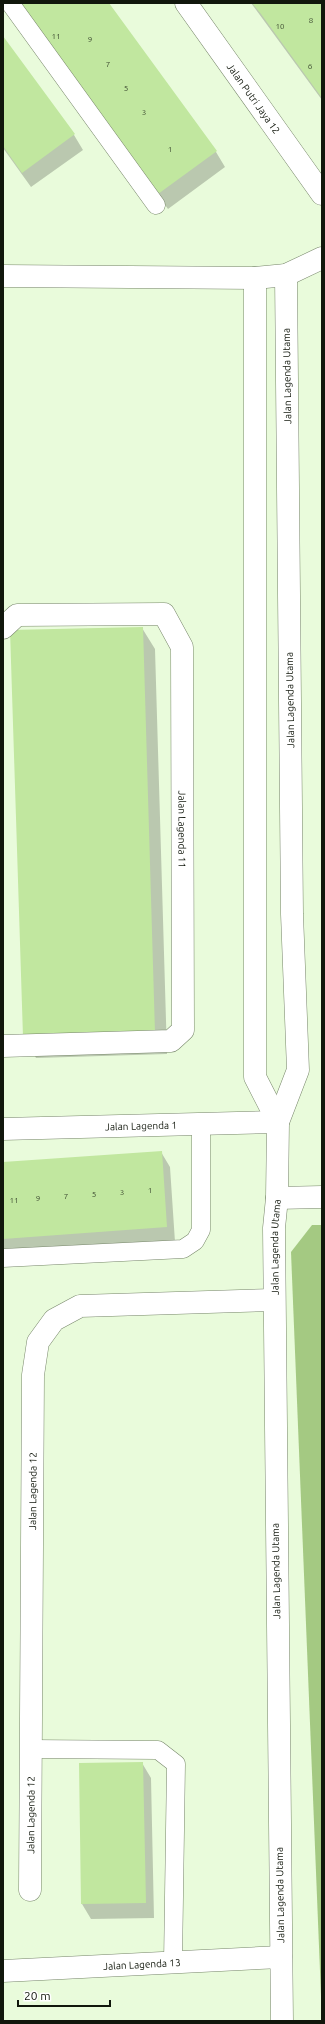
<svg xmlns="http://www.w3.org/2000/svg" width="325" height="2024" viewBox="0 0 325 2024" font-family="Ubuntu,sans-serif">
<rect width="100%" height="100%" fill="#e9fbdb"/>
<path fill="#a4c982" d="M 312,1225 L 322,1225 L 322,2021 L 291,1252 Z"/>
<path fill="#0003" d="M 18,3 L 108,3 L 216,152 L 225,167 L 168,209 Z
M 251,3 L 322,3 L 322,100 Z
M 3,38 L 74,135 L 83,150 L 31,187 L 3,148 Z
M 142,628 L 155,649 L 167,1054 L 36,1058 L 24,1036 Z
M 161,1152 L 170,1167 L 175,1242 L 3,1254 L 3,1163 Z
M 142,1763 L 151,1778 L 154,1918 L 91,1919 L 82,1904 Z"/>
<path fill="#c1e79f" d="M 19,3 L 109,3 L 217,151 L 158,194 Z
M 252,3 L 322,3 L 322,98 L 261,14 Z
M 3,36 L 75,134 L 22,173 L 3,146 Z
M 143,627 L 155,1033 L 23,1037 L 10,630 Z
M 162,1151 L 167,1227 L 3,1239 L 3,1162 Z
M 143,1762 L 146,1903 L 81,1904 L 79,1763 Z"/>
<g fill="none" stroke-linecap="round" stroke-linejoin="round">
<defs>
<path id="lane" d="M 10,3 L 156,205
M 3,1258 L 183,1249 L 195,1241 L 201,1230 L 201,1124
M 31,1749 L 158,1750 L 176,1764 L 173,1963"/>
<g id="street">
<path id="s1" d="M 186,3 L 322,194"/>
<path d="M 3,276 L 255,278 L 286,275 L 322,258"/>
<path d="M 255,278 L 255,1077 L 278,1122"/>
<path id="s2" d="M 3,628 L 17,615 L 164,614 L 182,647 L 183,1030 L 171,1041 L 3,1046"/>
<path id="s3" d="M 30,1890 L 33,1375 L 38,1342 L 54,1320 L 80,1306 L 273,1300"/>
<path id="s4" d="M 3,1971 L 281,1957"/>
<path id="s5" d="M 282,2021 L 274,1228 L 277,1198 L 278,1122 L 298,1070 L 292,914 L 286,275"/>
</g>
<g id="secondary">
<path id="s6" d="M 3,1129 L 278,1122"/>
<path d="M 277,1198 L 322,1197"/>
</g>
</defs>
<use href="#lane" stroke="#77866a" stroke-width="19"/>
<use href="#street" stroke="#77866a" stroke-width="23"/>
<use href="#secondary" stroke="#77866a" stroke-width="23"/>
<use href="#lane" stroke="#fff" stroke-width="18"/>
<use href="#street" stroke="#fff" stroke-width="22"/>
<use href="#secondary" stroke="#fff" stroke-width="22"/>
</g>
<g text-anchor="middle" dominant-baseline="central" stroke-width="3" stroke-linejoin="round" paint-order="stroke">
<g font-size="8" fill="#3d4b31">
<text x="311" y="20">8</text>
<text x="280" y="26">10</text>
<text x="56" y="36">11</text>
<text x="90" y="39">9</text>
<text x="108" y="64">7</text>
<text x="310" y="66">6</text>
<text x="126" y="88">5</text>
<text x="144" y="112">3</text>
<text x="170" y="149">1</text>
<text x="150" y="1190">1</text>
<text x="122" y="1192">3</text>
<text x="94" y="1194">5</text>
<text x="66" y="1196">7</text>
<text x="38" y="1198">9</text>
<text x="14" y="1200">11</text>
</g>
<g font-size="10" fill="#11170c" stroke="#fff">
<text stroke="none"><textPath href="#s1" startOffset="117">Jalan Putri Jaya 12</textPath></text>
<text transform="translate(287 376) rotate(-91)">Jalan Lagenda Utama</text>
<text transform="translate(290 700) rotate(-91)">Jalan Lagenda Utama</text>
<text stroke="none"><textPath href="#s2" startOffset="386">Jalan Lagenda 11</textPath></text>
<text stroke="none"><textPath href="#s6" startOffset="138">Jalan Lagenda 1</textPath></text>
<text stroke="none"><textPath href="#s5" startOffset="774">Jalan Lagenda Utama</textPath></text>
<text stroke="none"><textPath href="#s3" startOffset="399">Jalan Lagenda 12</textPath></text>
<text transform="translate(276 1571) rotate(-91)">Jalan Lagenda Utama</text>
<text stroke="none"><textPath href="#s3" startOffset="75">Jalan Lagenda 12</textPath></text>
<text transform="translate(280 1895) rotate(-91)">Jalan Lagenda Utama</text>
<text stroke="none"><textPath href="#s4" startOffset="139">Jalan Lagenda 13</textPath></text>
</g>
</g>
<rect width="325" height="2024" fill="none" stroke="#11170c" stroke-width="8"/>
<path d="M18 2000v6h92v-6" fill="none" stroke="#11170c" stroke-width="2"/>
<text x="24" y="2000" font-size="12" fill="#11170c" stroke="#ffffff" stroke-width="3" paint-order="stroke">20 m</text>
</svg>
